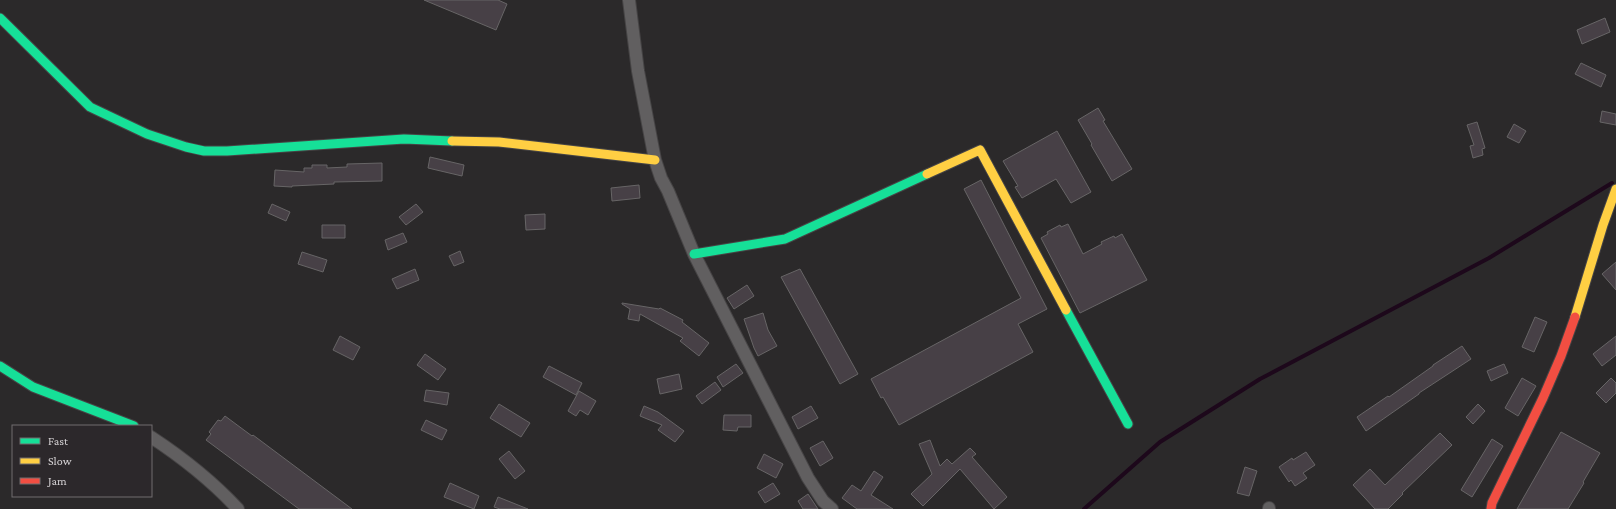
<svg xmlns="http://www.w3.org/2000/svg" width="1616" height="509" viewBox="0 0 1616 509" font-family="'Crimson Pro',serif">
<rect width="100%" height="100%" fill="#2b292a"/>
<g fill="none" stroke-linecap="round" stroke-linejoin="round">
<path stroke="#1d081b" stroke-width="4" d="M 1084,509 L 1160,442 L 1260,379 L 1489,258 L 1612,183"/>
</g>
<path fill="#474046" stroke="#676566" d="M 424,0 L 498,0 L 507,4 L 496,30 Z
M 1605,18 L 1610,32 L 1582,44 L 1577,30 Z
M 1581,63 L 1606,75 L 1601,87 L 1575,74 Z
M 1098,108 L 1105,120 L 1103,121 L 1132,169 L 1112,181 L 1091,145 L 1092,144 L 1078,120 Z
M 1602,111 L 1616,114 L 1616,125 L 1600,122 Z
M 1477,122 L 1485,148 L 1482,149 L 1483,155 L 1473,158 L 1470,146 L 1474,145 L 1467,125 Z
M 1514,124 L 1526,131 L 1519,143 L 1507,137 Z
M 1057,131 L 1091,192 L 1071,203 L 1056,179 L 1022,198 L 1015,187 L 1018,186 L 1003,161 Z
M 430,157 L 464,165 L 462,176 L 428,168 Z
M 382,163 L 382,181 L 334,182 L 334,184 L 292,186 L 292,187 L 274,186 L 275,170 L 304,172 L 304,168 L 312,168 L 312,165 L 327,165 L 327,168 L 347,167 L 347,164 Z
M 981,180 L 1047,309 L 1018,324 L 1033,352 L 899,425 L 883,397 L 881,398 L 871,379 L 1021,298 L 964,189 Z
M 639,185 L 640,198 L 612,201 L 611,188 Z
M 272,204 L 290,212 L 286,221 L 268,213 Z
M 416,204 L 423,212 L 406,225 L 399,217 Z
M 545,214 L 545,229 L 526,230 L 525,215 Z
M 1068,224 L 1083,254 L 1102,244 L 1101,242 L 1114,236 L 1115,238 L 1122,234 L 1147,280 L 1080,313 L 1041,238 L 1048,234 L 1047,232 L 1060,225 L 1061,227 Z
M 322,225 L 345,225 L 345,238 L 322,238 Z
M 403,233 L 407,242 L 388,250 L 385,240 Z
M 460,251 L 464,262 L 454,266 L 449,256 Z
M 302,252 L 327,260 L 323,272 L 298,264 Z
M 1616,262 L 1616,290 L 1602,274 Z
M 415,269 L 419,280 L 397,289 L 392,279 Z
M 800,269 L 858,374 L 840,384 L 781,277 Z
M 747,285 L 754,296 L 734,309 L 727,298 Z
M 622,303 L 659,309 L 660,308 L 683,320 L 682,322 L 709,343 L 699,356 L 680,341 L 683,338 L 640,314 L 639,321 L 628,319 L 630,309 L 622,304 Z
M 763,313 L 768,330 L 777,346 L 758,356 L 754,348 L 744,319 Z
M 1535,317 L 1547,322 L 1534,352 L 1522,347 Z
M 340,336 L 360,347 L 353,360 L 333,350 Z
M 1616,336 L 1616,355 L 1602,366 L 1593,354 Z
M 1462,346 L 1471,359 L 1419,393 L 1419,394 L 1366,431 L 1357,417 L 1388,396 L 1389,397 L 1433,366 L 1433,365 Z
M 425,354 L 446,369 L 438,380 L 417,365 Z
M 736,364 L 743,373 L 723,387 L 717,377 Z
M 1504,364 L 1508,373 L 1491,381 L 1487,371 Z
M 549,366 L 582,383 L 576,395 L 543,377 Z
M 679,374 L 682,389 L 660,394 L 657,379 Z
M 1522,378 L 1536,386 L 1518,416 L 1505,408 Z
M 1611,378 L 1616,383 L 1616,393 L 1606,403 L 1596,393 Z
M 715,382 L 721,390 L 702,404 L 696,396 Z
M 426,390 L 449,393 L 447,405 L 424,401 Z
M 579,391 L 596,401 L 588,415 L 580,410 L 576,416 L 568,411 Z
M 499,404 L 530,423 L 521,437 L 490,418 Z
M 1478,404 L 1485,411 L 1473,424 L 1466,417 Z
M 644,406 L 658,412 L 684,431 L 675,442 L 658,430 L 662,425 L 640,416 Z
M 811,406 L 818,418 L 798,429 L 792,417 Z
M 724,415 L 751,415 L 751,427 L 738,427 L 737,431 L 723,430 Z
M 225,416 L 252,436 L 253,435 L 352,509 L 299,509 L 206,440 L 211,434 L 209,432 L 218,420 L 221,421 Z
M 426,420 L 447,430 L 442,440 L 421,430 Z
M 1561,432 L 1600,453 L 1583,482 L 1584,483 L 1568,509 L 1517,509 Z
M 1440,433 L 1452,445 L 1402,493 L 1403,494 L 1388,509 L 1375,509 L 1353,485 L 1370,469 L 1385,485 Z
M 1492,439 L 1503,446 L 1472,497 L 1461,490 Z
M 930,440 L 940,466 L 947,459 L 952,464 L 970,448 L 976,454 L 972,457 L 1007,497 L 994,509 L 960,469 L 923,506 L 911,494 L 932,474 L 919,444 Z
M 823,441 L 833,458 L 820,466 L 810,448 Z
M 509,451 L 525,471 L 515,479 L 499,459 Z
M 1306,452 L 1315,465 L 1303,473 L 1307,478 L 1295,486 L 1291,480 L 1289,482 L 1279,467 L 1292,458 L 1293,460 Z
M 764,454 L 783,464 L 776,478 L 757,468 Z
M 1245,467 L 1257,471 L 1249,496 L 1237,493 Z
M 874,471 L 883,477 L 871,495 L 893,509 L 857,509 L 842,498 L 852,485 L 861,491 Z
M 450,483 L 479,496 L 474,509 L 444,497 Z
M 773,483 L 780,494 L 765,503 L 758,492 Z
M 808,494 L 818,509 L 803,509 L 798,501 Z
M 498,497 L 528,509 L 500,509 L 494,507 Z"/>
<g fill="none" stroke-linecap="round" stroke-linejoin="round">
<defs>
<path id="street" d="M 629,0 L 638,71 L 655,160 L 661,178 L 668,191 L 694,254 L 808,478 L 823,501 L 832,509
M 151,437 C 183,458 212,481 238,509
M 1269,509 L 1269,508"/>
<path id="fast" d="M 0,18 L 90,107 L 147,134 L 186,147 L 204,151 L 227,151 L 404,139 L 452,141
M 694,254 L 785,239 L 927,174
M 1066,310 L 1128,424
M 0,366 L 33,387 L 134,426"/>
<path id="slow" d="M 452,141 L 499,142 L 655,160
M 927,174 L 980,150 L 1066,310
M 1575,317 L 1603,225 L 1616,189"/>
<path id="jam" d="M 1491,509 L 1492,503 L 1543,398 L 1561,356 L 1575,317"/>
</defs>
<use href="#street" stroke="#464445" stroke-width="14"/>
<use href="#fast" stroke="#464445" stroke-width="11"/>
<use href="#slow" stroke="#464445" stroke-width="11"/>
<use href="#jam" stroke="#464445" stroke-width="11"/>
<use href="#street" stroke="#615f60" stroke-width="12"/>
<use href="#fast" stroke="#16e098" stroke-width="9"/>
<use href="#slow" stroke="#ffcf43" stroke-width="9"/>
<use href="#jam" stroke="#f24e42" stroke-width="9"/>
</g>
<rect x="12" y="425" width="140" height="72" fill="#2c282b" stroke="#706c6f"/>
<rect x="20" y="438" width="20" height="6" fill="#16e098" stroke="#706c6f"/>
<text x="48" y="445" font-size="12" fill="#d5d2d4">Fast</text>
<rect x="20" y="458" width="20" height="6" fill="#ffcf43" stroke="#706c6f"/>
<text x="48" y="465" font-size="12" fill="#d5d2d4">Slow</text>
<rect x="20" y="478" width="20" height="6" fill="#f24e42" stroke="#706c6f"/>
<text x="48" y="485" font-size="12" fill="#d5d2d4">Jam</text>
</svg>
